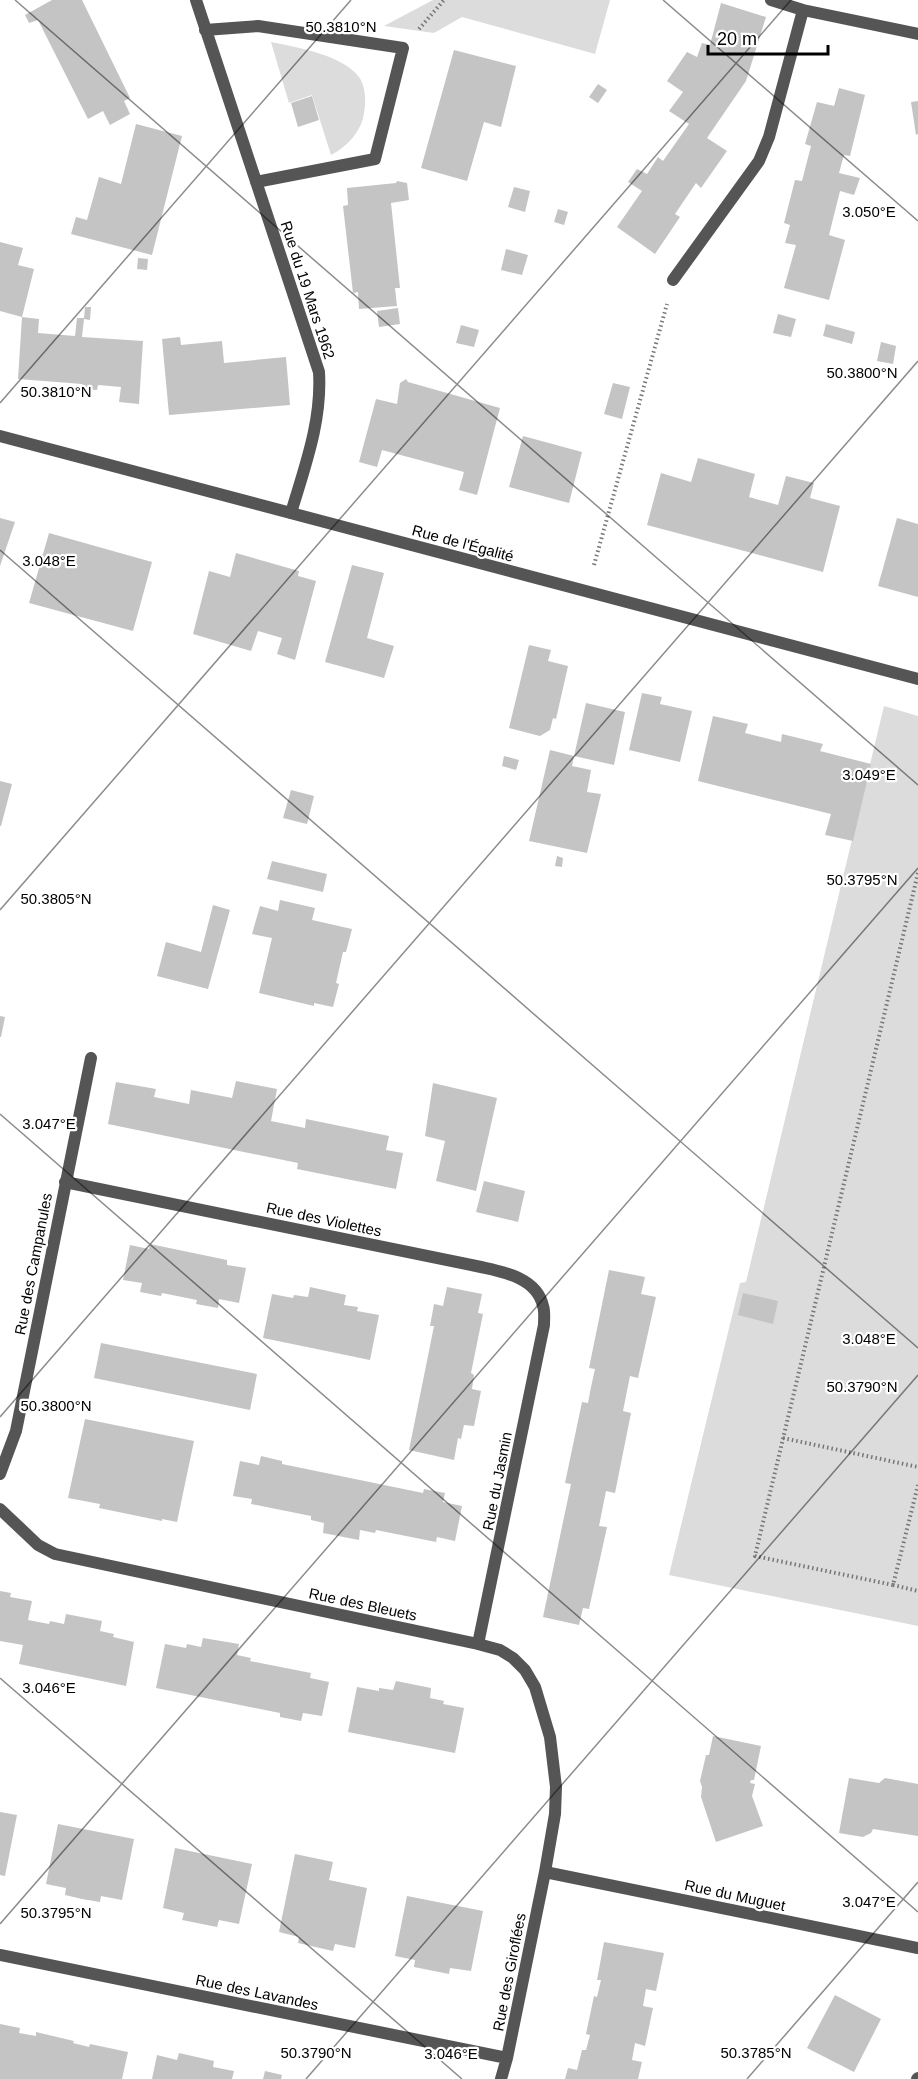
<svg xmlns="http://www.w3.org/2000/svg" width="918" height="2079" viewBox="0 0 918 2079" font-family="Arial,sans-serif">
<rect width="100%" height="100%" fill="#fff"/>
<path fill="#dcdcdc" d="M 433,0 L 610,0 L 595,54 L 462,17 L 434,33 L 384,26 Z
M 271,42 C 296,47 343,55 359,77 C 366,87 366,102 364,113 C 361,132 348,146 331,155 L 312,95 L 289,103 Z
M 884,706 L 918,716 L 918,1626 L 669,1575 L 740,1283 L 746,1282 Z"/>
<path fill="#c4c4c4" d="M 52,0 L 82,0 L 130,98 L 124,101 L 130,114 L 110,125 L 103,111 L 88,119 L 38,20 L 29,23 L 25,15 Z
M 721,3 L 766,17 L 746,81 L 707,138 L 727,151 L 701,188 L 696,183 L 675,214 L 680,217 L 655,254 L 617,227 L 642,191 L 628,182 L 637,169 L 647,174 L 658,157 L 663,161 L 689,124 L 669,111 L 683,92 L 667,81 L 687,52 L 697,57 L 702,43 L 710,45 Z
M 454,50 L 516,66 L 501,127 L 484,122 L 467,181 L 421,168 Z
M 598,84 L 607,90 L 598,103 L 589,97 Z
M 839,88 L 865,95 L 850,156 L 844,155 L 839,173 L 860,178 L 854,195 L 840,191 L 829,235 L 845,240 L 829,300 L 784,288 L 796,245 L 785,243 L 790,225 L 784,223 L 795,180 L 802,181 L 811,146 L 805,144 L 817,102 L 834,106 Z
M 312,96 L 319,120 L 298,127 L 291,103 Z
M 918,101 L 918,134 L 916,135 L 911,102 Z
M 136,124 L 182,136 L 152,255 L 71,234 L 76,217 L 87,220 L 99,177 L 121,184 Z
M 397,181 L 407,183 L 409,200 L 391,203 L 400,288 L 395,288 L 397,306 L 359,309 L 358,292 L 353,293 L 343,206 L 348,205 L 347,188 L 396,183 Z
M 514,187 L 530,191 L 525,212 L 508,207 Z
M 558,209 L 568,212 L 564,225 L 554,222 Z
M 0,242 L 23,248 L 18,265 L 34,269 L 22,317 L 0,311 Z
M 506,249 L 528,255 L 522,275 L 501,270 Z
M 138,258 L 148,259 L 147,270 L 137,269 Z
M 85,307 L 91,307 L 90,320 L 84,319 L 82,337 L 143,341 L 139,404 L 119,402 L 121,387 L 98,385 L 97,390 L 82,389 L 82,384 L 18,379 L 22,317 L 39,319 L 38,333 L 75,336 L 77,318 L 84,318 Z
M 398,308 L 400,324 L 379,327 L 377,311 Z
M 778,314 L 796,319 L 791,337 L 773,333 Z
M 826,324 L 855,332 L 852,344 L 823,336 Z
M 461,325 L 479,330 L 474,347 L 456,343 Z
M 180,337 L 181,345 L 222,341 L 224,363 L 286,357 L 290,405 L 169,415 L 162,339 Z
M 881,342 L 896,346 L 893,364 L 877,361 Z
M 406,379 L 408,382 L 500,408 L 477,495 L 459,490 L 464,472 L 382,450 L 377,467 L 359,462 L 376,399 L 397,404 L 400,383 Z
M 613,383 L 630,387 L 622,419 L 604,414 Z
M 523,436 L 582,452 L 569,503 L 509,487 Z
M 698,458 L 755,474 L 749,497 L 778,505 L 786,476 L 814,483 L 810,498 L 840,506 L 823,572 L 647,525 L 661,473 L 691,482 Z
M 0,518 L 15,522 L 0,566 Z
M 897,518 L 918,524 L 918,597 L 878,586 Z
M 49,533 L 152,562 L 133,631 L 29,603 Z
M 236,553 L 299,571 L 298,576 L 316,581 L 295,660 L 277,654 L 282,638 L 258,631 L 251,651 L 193,634 L 209,571 L 230,577 Z
M 352,565 L 384,573 L 367,638 L 394,646 L 384,678 L 325,662 Z
M 529,645 L 551,650 L 548,661 L 568,666 L 556,719 L 553,718 L 550,730 L 540,736 L 509,728 Z
M 642,693 L 662,697 L 660,704 L 692,711 L 680,762 L 629,750 Z
M 586,703 L 625,712 L 614,765 L 574,756 Z
M 713,716 L 748,724 L 745,733 L 781,742 L 782,734 L 823,744 L 820,751 L 871,764 L 853,841 L 825,835 L 831,814 L 698,781 Z
M 550,750 L 574,756 L 572,766 L 591,770 L 587,792 L 601,794 L 587,853 L 529,841 Z
M 504,756 L 519,760 L 516,770 L 502,766 Z
M 0,781 L 12,784 L 1,826 L 0,826 Z
M 291,790 L 314,796 L 307,824 L 283,818 Z
M 557,856 L 563,858 L 562,867 L 555,866 Z
M 272,861 L 327,874 L 323,892 L 267,879 Z
M 280,900 L 315,908 L 312,920 L 352,929 L 346,952 L 343,952 L 336,983 L 339,984 L 333,1007 L 314,1003 L 314,1006 L 259,993 L 272,938 L 252,934 L 260,906 L 278,911 Z
M 213,905 L 230,910 L 208,989 L 157,976 L 166,942 L 201,952 Z
M 0,1016 L 5,1017 L 1,1037 L 0,1037 Z
M 236,1081 L 277,1089 L 271,1121 L 305,1128 L 306,1119 L 389,1136 L 386,1150 L 403,1153 L 396,1189 L 297,1169 L 298,1163 L 108,1124 L 116,1082 L 156,1089 L 154,1097 L 189,1104 L 191,1090 L 232,1098 Z
M 433,1083 L 497,1098 L 476,1191 L 436,1181 L 445,1141 L 425,1136 Z
M 484,1181 L 525,1191 L 518,1222 L 476,1212 Z
M 150,1244 L 227,1260 L 227,1265 L 246,1268 L 239,1303 L 219,1299 L 218,1308 L 196,1304 L 197,1300 L 162,1293 L 161,1296 L 140,1292 L 142,1283 L 123,1280 L 130,1245 L 149,1249 Z
M 609,1270 L 645,1277 L 641,1294 L 656,1297 L 638,1378 L 630,1376 L 623,1411 L 631,1413 L 615,1493 L 606,1491 L 599,1526 L 607,1527 L 589,1609 L 583,1608 L 579,1625 L 543,1617 L 571,1484 L 565,1483 L 582,1402 L 588,1403 L 591,1387 L 595,1369 L 589,1368 Z
M 310,1287 L 346,1295 L 344,1305 L 358,1307 L 357,1311 L 379,1315 L 370,1360 L 263,1338 L 272,1294 L 293,1298 L 294,1295 L 308,1297 Z
M 447,1287 L 482,1294 L 478,1313 L 483,1314 L 471,1373 L 474,1375 L 472,1389 L 481,1391 L 474,1426 L 464,1425 L 461,1439 L 458,1438 L 454,1460 L 409,1450 L 434,1326 L 430,1326 L 434,1304 L 443,1306 Z
M 743,1293 L 778,1301 L 773,1324 L 738,1315 Z
M 101,1343 L 257,1374 L 250,1410 L 94,1378 Z
M 85,1419 L 194,1441 L 177,1522 L 162,1519 L 162,1521 L 99,1508 L 100,1504 L 68,1498 Z
M 261,1456 L 282,1461 L 282,1464 L 423,1493 L 424,1489 L 445,1493 L 443,1502 L 462,1506 L 455,1541 L 437,1537 L 436,1542 L 376,1530 L 375,1533 L 360,1530 L 359,1540 L 323,1533 L 324,1523 L 311,1520 L 311,1516 L 251,1504 L 252,1499 L 233,1496 L 240,1461 L 259,1465 Z
M 0,1591 L 11,1593 L 10,1597 L 32,1601 L 28,1620 L 49,1624 L 50,1621 L 64,1624 L 66,1614 L 102,1621 L 100,1631 L 114,1634 L 113,1637 L 134,1642 L 126,1686 L 19,1664 L 23,1645 L 0,1641 Z
M 203,1638 L 239,1644 L 237,1655 L 251,1658 L 250,1661 L 311,1673 L 310,1678 L 329,1682 L 322,1716 L 303,1713 L 301,1721 L 280,1717 L 280,1713 L 156,1688 L 165,1644 L 186,1648 L 187,1644 L 201,1647 Z
M 396,1681 L 431,1688 L 430,1698 L 444,1701 L 443,1704 L 464,1708 L 455,1753 L 348,1732 L 357,1687 L 379,1691 L 379,1688 L 393,1690 Z
M 713,1736 L 761,1746 L 754,1780 L 751,1780 L 750,1783 L 755,1784 L 752,1796 L 763,1826 L 716,1842 L 701,1797 L 702,1787 L 700,1781 L 706,1755 L 709,1755 Z
M 849,1778 L 879,1783 L 885,1778 L 918,1784 L 918,1836 L 873,1829 L 871,1833 L 863,1837 L 839,1833 Z
M 0,1812 L 17,1815 L 5,1876 L 0,1875 Z
M 58,1824 L 134,1839 L 122,1900 L 101,1896 L 100,1902 L 82,1899 L 65,1895 L 66,1888 L 46,1884 Z
M 175,1848 L 252,1864 L 239,1924 L 219,1920 L 217,1927 L 182,1920 L 184,1913 L 163,1908 Z
M 295,1854 L 333,1862 L 329,1880 L 367,1888 L 355,1948 L 335,1944 L 333,1951 L 298,1943 L 299,1937 L 279,1932 Z
M 407,1896 L 483,1911 L 471,1971 L 450,1968 L 449,1974 L 414,1967 L 415,1960 L 395,1956 Z
M 604,1942 L 664,1953 L 656,1991 L 646,1989 L 643,2006 L 653,2008 L 645,2046 L 635,2043 L 632,2060 L 642,2062 L 638,2079 L 565,2079 L 568,2068 L 577,2070 L 582,2050 L 586,2050 L 590,2035 L 586,2034 L 594,1996 L 597,1997 L 601,1980 L 597,1980 Z
M 835,1995 L 881,2019 L 854,2072 L 807,2048 Z
M 0,2024 L 20,2028 L 19,2033 L 36,2036 L 36,2032 L 74,2041 L 73,2043 L 89,2047 L 90,2044 L 128,2052 L 122,2079 L 0,2079 Z
M 179,2053 L 214,2061 L 213,2067 L 234,2071 L 232,2079 L 152,2079 L 157,2055 L 177,2060 Z
M 265,2071 L 282,2075 L 281,2079 L 263,2079 Z"/>
<g fill="none" stroke-linecap="round" stroke-linejoin="round">
<path stroke="#777" stroke-width="4" stroke-dasharray="1.5 3" stroke-linecap="butt" d="M 419,29 L 444,0
M 594,565 L 667,304
M 918,873 L 755,1556 L 893,1585 L 918,1485
M 783,1438 L 918,1467
M 893,1585 L 918,1591"/>
<path stroke="#555" stroke-width="12" d="M 196,0 L 319,372 C 322,421 305,466 291,513
M 771,0 L 803,10 L 918,34
M 205,30 L 258,26 L 403,48 L 375,159 L 256,182
M 673,280 L 759,161 L 769,137 L 803,10
M 65,1182 L 481,1267 C 504,1272 537,1278 543,1306 C 545,1311 544,1319 544,1325 L 478,1644
M 0,1474 L 16,1431 L 91,1058
M 0,1509 L 38,1545 L 55,1554 L 478,1644 L 500,1650 L 513,1658 L 525,1670 L 535,1687 L 550,1737 L 556,1787 L 555,1814 L 545,1872 L 507,2058 L 501,2079
M 545,1872 L 918,1948
M 0,1955 L 507,2058
M 917,2079 L 918,2078"/>
<path stroke="#555" stroke-width="12" d="M 0,436 L 918,679"/>
</g>
<path fill="none" stroke="#000" stroke-width="1.5" stroke-opacity="0.45" d="M 15,0 L 918,785M 663,0 L 918,221M 0,403 L 351,0M 0,550 L 918,1348M 0,910 L 791,0M 0,1114 L 918,1912M 0,1417 L 918,361M 0,1678 L 462,2079M 0,1924 L 918,868M 306,2079 L 918,1375M 747,2079 L 918,1882"/>
<g text-anchor="middle" dominant-baseline="central" stroke-width="4.5" stroke-linejoin="round" paint-order="stroke">
<g font-size="15" fill="#000" stroke="#fff">
<text transform="translate(308 290) rotate(72)">Rue du 19 Mars 1962</text>
<text transform="translate(463 543) rotate(15)">Rue de l'Égalité</text>
<text transform="translate(324 1219) rotate(12)">Rue des Violettes</text>
<text transform="translate(33 1264) rotate(-79)">Rue des Campanules</text>
<text transform="translate(497 1481) rotate(-79)">Rue du Jasmin</text>
<text transform="translate(363 1604) rotate(12)">Rue des Bleuets</text>
<text transform="translate(735 1895) rotate(12)">Rue du Muguet</text>
<text transform="translate(509 1972) rotate(-79)">Rue des Giroflées</text>
<text transform="translate(257 1992) rotate(12)">Rue des Lavandes</text>
</g>
</g>
<g font-size="15" text-anchor="middle" fill="#000" stroke="#fff" stroke-width="4.5" stroke-linejoin="round" paint-order="stroke">
<text x="341" y="32">50.3810°N</text>
<text x="869" y="217">3.050°E</text>
<text x="862" y="378">50.3800°N</text>
<text x="56" y="397">50.3810°N</text>
<text x="49" y="566">3.048°E</text>
<text x="869" y="780">3.049°E</text>
<text x="862" y="885">50.3795°N</text>
<text x="56" y="904">50.3805°N</text>
<text x="49" y="1129">3.047°E</text>
<text x="869" y="1344">3.048°E</text>
<text x="862" y="1392">50.3790°N</text>
<text x="56" y="1411">50.3800°N</text>
<text x="49" y="1693">3.046°E</text>
<text x="869" y="1907">3.047°E</text>
<text x="56" y="1918">50.3795°N</text>
<text x="316" y="2058">50.3790°N</text>
<text x="756" y="2058">50.3785°N</text>
<text x="451" y="2059">3.046°E</text>
</g>
<path d="M708 45v9h120v-9" fill="none" stroke="#000000" stroke-width="3"/>
<text x="717" y="45" font-size="18" fill="#000000" stroke="#ffffff" stroke-width="4.5" paint-order="stroke">20 m</text>
</svg>
